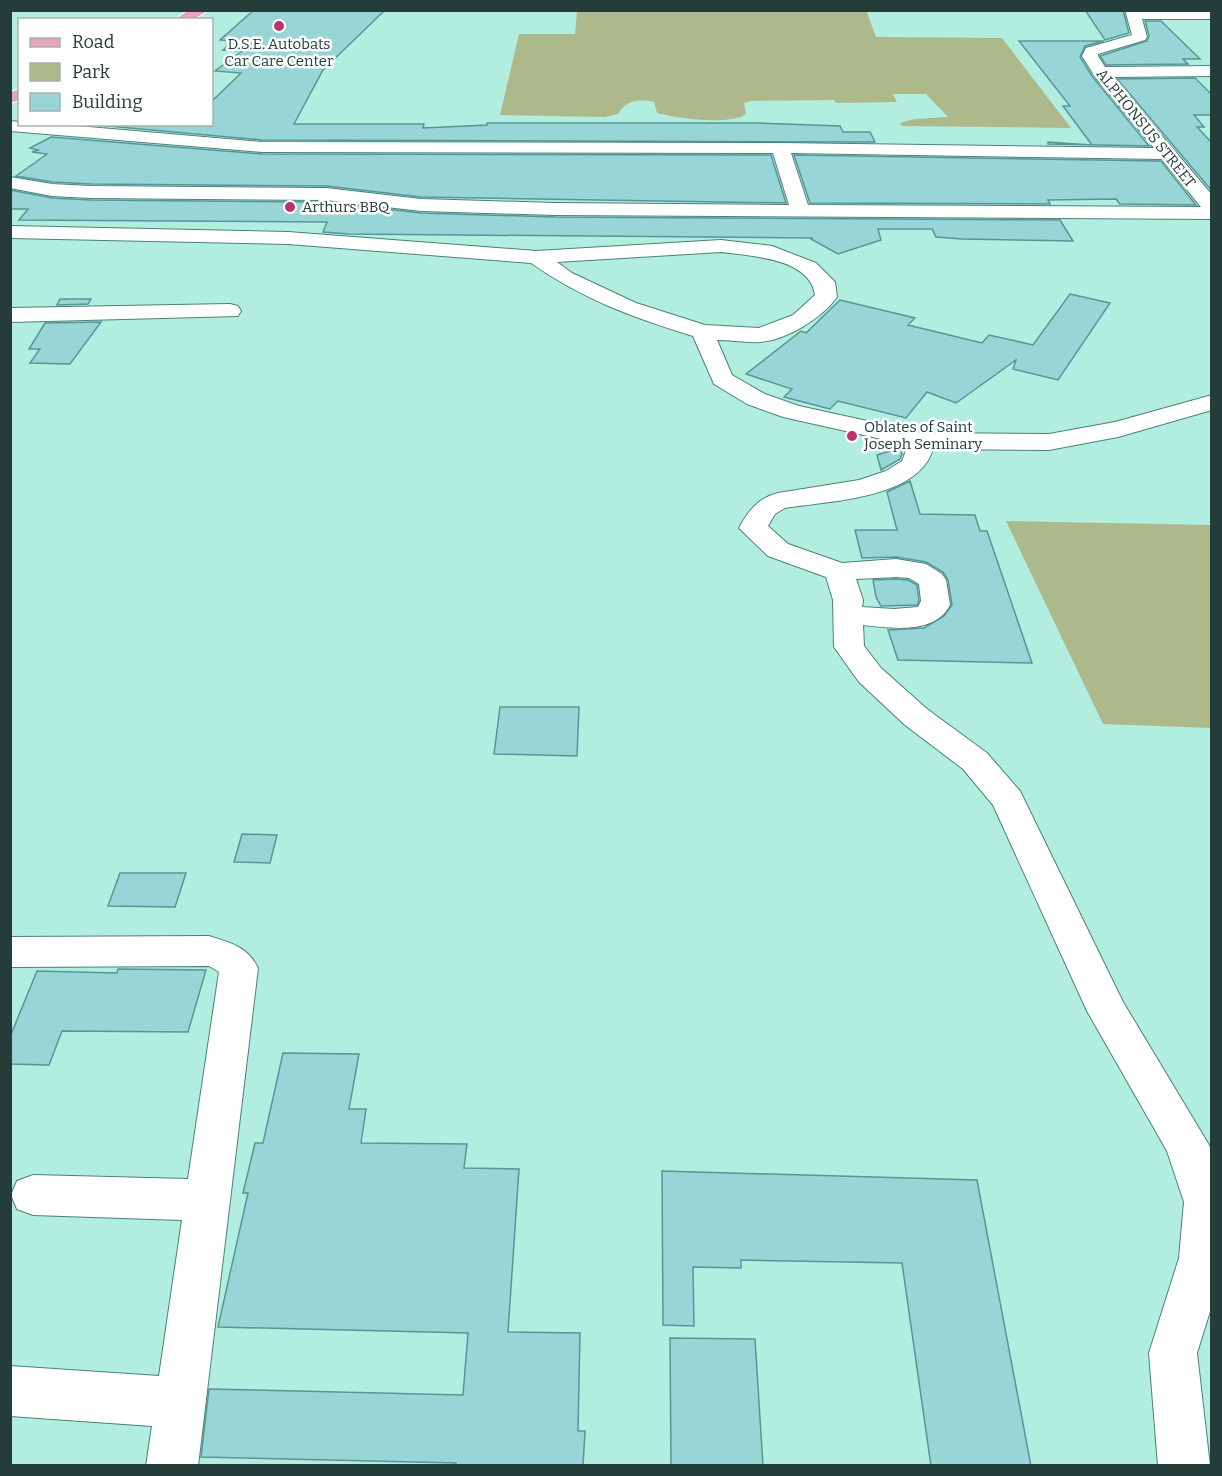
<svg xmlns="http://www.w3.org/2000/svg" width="1222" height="1476" viewBox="0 0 1222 1476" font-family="Bitter,serif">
<rect width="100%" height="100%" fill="#b2eee0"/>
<path fill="#adb88b" d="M 866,10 L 876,37 L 1002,38 L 1071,128 L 902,126 L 900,123 L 915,119 L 948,117 L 926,94 L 893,94 L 897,102 L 836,103 L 834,100 L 751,101 L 744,103 L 746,114 C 729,126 676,118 657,113 L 654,102 C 637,99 627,100 618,114 L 605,117 L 500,115 L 519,34 L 575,34 L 577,11 Z
M 1006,521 L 1211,525 L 1211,728 L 1103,724 Z"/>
<path fill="#97d5d7" stroke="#589597" stroke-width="1.5" d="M 254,10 L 385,10 L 323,70 L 294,124 L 424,124 L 423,128 L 487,125 L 487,123 L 757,123 L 840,126 L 843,132 L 870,132 L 875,142 L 262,140 L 86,124 L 212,124 L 212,101 L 241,73 L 215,71 L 242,51 L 223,50 L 233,41 L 220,40 Z
M 1085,10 L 1123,10 L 1129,33 L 1105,40 Z
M 1145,21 L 1161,21 L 1200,59 L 1183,59 L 1188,64 L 1106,65 L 1100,56 L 1147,41 L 1149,36 Z
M 1019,41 L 1104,41 L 1085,46 L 1080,57 L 1092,76 L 1149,146 L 1048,144 L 1048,142 L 1092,145 L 1063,106 L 1070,106 Z
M 1195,78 L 1212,95 L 1212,115 L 1194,115 L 1204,127 L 1197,127 L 1212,143 L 1212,191 L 1117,79 Z
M 51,137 L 262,154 L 771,155 L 786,203 L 421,197 L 326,186 L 91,184 L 52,182 L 16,176 L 47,154 L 32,152 L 38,150 L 30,148 Z
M 794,155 L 1161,161 L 1196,205 L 1120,204 L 1116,199 L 1048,200 L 1050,204 L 810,203 Z
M 10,190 L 52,198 L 91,200 L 326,202 L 421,213 L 555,217 L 1060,220 L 1073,241 L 962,239 L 936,237 L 932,229 L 878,229 L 881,240 L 838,254 L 811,239 L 812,238 L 349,234 L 323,232 L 327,222 L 19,220 L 28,209 L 10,209 Z
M 1070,294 L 1110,303 L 1058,380 L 1013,369 L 1016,360 L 956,403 L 927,392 L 906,418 L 838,401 L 830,409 L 784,397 L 792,389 L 746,374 L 801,331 L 806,333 L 840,300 L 915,318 L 908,325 L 982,343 L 989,335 L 1033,345 Z
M 60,299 L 91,299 L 88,304 L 57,305 Z
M 101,322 L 70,364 L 30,363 L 40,349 L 29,349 L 45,323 Z
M 900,448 L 902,454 L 900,459 L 881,470 L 877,455 Z
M 910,481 L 920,514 L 975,515 L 980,531 L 987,531 L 1032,663 L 898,660 L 888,630 L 924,628 L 944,616 L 952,605 L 948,580 L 943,572 L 926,562 L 896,557 L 862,558 L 855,530 L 897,530 L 887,492 Z
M 896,579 L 908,580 L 917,585 L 919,601 L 917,605 L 881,606 L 876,597 L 873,580 Z
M 500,707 L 579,707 L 577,756 L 494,754 Z
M 242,834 L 277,835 L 270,863 L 234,862 Z
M 120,873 L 186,873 L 175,907 L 108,906 Z
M 118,969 L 206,970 L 188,1032 L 62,1031 L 49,1065 L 10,1064 L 10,1037 L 37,971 L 117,973 Z
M 283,1053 L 359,1054 L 349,1109 L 366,1109 L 361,1143 L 467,1144 L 464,1168 L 519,1169 L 508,1332 L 580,1333 L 578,1431 L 585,1431 L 583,1466 L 456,1466 L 456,1463 L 201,1457 L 209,1389 L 463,1395 L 468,1333 L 218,1327 L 248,1193 L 243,1193 L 255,1143 L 263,1143 Z
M 662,1171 L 977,1180 L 1031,1466 L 931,1466 L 902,1263 L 741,1260 L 741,1268 L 693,1267 L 694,1326 L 663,1325 Z
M 670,1338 L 755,1339 L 763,1466 L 671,1466 Z"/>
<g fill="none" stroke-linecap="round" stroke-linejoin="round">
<defs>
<path id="minor" d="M 1125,10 L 1212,11 L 1212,19 L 1142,19 L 1147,37 L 1145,40 L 1098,54 L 1098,56 L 1105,67 L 1212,66 L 1212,76 L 1112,77 L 1212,195 L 1212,219 L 555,215 L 421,211 L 326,200 L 91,198 L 52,196 L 10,188 L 10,177 L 52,184 L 91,186 L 326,188 L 421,199 L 555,203 L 789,205 L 773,153 L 262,152 L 10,131 L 10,121 L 20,122 L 20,124 L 54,124 L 262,142 L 780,143 L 1154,148 L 1094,75 L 1082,56 L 1086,48 L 1132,35 ZM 791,153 L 1162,159 L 1201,207 L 808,205 Z
M 10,226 L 288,232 L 536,251 L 721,240 L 772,246 L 816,263 L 835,282 L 837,297 C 822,318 787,340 760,342 C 746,343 731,340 717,340 L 732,375 L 765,394 L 799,406 L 922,433 L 1049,434 L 1115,422 L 1212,395 L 1212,410 L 1118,437 L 1049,450 L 933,449 C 919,499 828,501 785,508 L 775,514 L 768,526 L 788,544 L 842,563 L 896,559 L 926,564 L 942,574 L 946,580 L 950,605 C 935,635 891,628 863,625 L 864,646 L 881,668 L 927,709 L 987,753 L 1020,791 L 1123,1002 L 1209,1145 L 1212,1153 L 1212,1305 L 1197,1353 L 1210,1466 L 1158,1466 L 1149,1353 L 1179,1258 L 1184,1202 L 1167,1151 L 1087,1011 L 993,805 L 963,769 L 905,725 L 859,682 L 834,647 L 833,600 L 826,577 L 768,556 L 739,528 C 749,510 758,498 778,493 L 859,480 L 886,471 L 902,461 L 908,445 L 783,417 L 747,404 L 714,384 L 693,336 C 632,317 584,300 531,263 L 288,244 L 10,238 ZM 721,252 C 751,256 810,258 815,295 L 793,315 L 759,328 L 705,325 L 636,303 L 572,273 L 557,262 ZM 896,577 L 909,578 L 919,584 L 921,601 L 918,607 L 894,609 L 862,607 L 863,600 L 856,579 Z
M 230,304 L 238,306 L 241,311 L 238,316 L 10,322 L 10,308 Z
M 209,936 C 231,943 247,946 258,968 L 198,1466 L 146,1466 L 152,1426 L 10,1416 L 10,1366 L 159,1376 L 182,1220 L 33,1215 L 17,1209 L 11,1195 L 17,1181 L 33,1175 L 188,1179 L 219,972 L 209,966 L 10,967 L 10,937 Z"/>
<path id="major" d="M 189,10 L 208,10 L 193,20 L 174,20 Z
M 20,89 L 20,100 L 10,103 L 10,92 Z"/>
</defs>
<use href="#minor" stroke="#498276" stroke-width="2"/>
<use href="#major" stroke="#fff" stroke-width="2"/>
<use href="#minor" fill="#fff" fill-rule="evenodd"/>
<use href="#major" fill="#e5a4bb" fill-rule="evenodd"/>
</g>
<g fill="#bc326d" stroke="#fff" stroke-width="2">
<circle cx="279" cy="26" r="6"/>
<circle cx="290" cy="207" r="6"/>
<circle cx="852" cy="436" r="6"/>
</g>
<g text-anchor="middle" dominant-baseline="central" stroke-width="5" stroke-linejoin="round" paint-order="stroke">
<g font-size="15" fill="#253d38" stroke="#fff" text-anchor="start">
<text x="279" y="44" text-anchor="middle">D.S.E. Autobats<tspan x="279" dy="17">Car Care Center</tspan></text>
<text x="302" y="207">Arthurs BBQ</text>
<text x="864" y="427">Oblates of Saint<tspan x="864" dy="17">Joseph Seminary</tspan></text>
</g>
<g font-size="15" fill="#253d38" stroke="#fff">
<text transform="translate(1146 128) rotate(51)">ALPHONSUS STREET</text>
</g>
</g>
<rect width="1222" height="1476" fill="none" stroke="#253d38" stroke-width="24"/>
<rect x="18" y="18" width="195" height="108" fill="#ffffff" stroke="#a8b1af" stroke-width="1.5"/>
<rect x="30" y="38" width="30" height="9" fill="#e5a4bb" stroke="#a8b1af" stroke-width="1.5"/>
<text x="72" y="48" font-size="18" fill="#253d38">Road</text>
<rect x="30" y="63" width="30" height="18" fill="#adb88b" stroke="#a8b1af" stroke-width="1.5"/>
<text x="72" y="78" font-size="18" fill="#253d38">Park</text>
<rect x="30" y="93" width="30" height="18" fill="#97d5d7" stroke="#a8b1af" stroke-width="1.5"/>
<text x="72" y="108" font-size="18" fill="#253d38">Building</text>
</svg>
